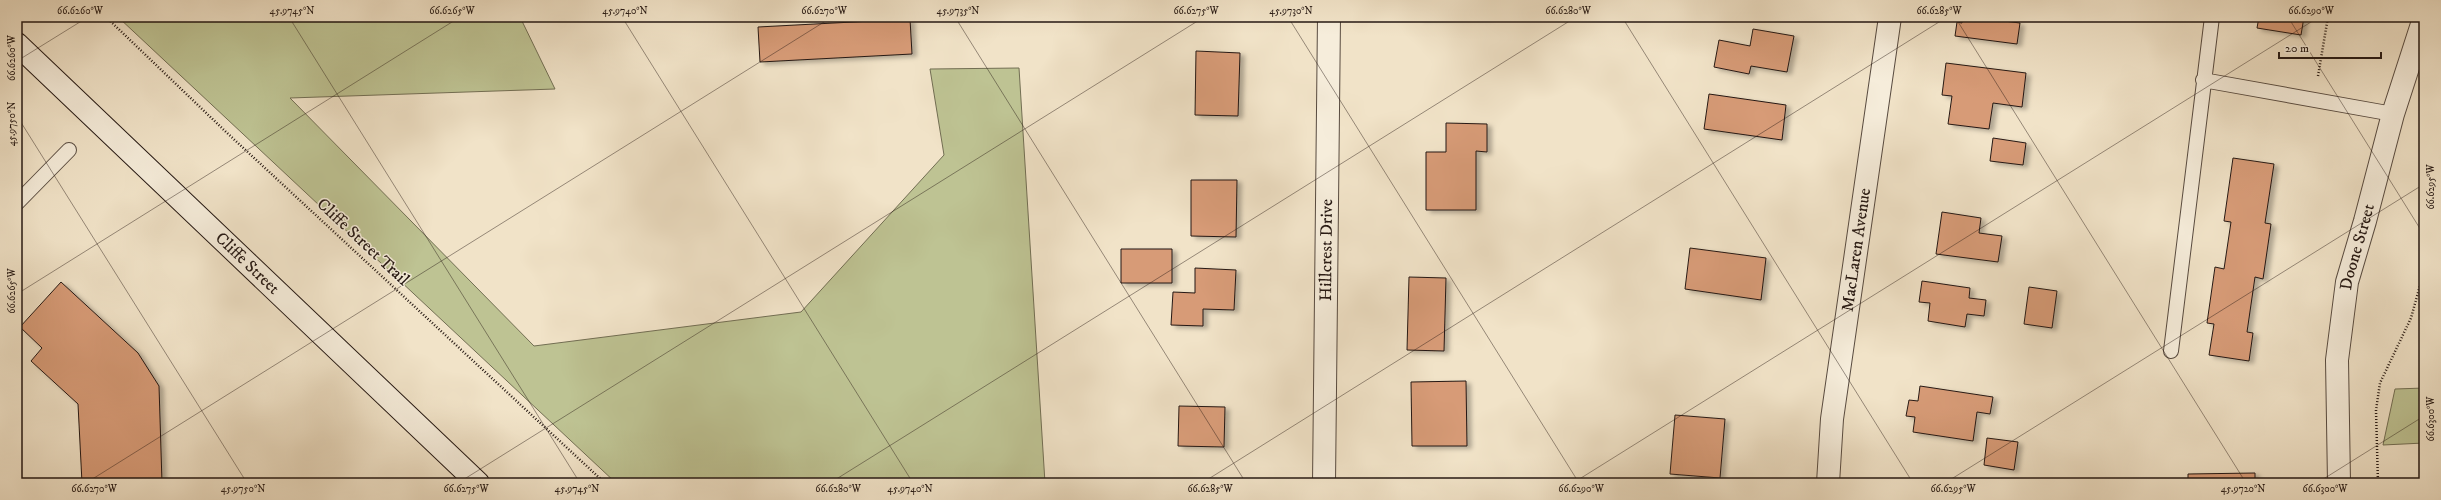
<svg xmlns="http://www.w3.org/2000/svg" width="2441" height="500" viewBox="0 0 2441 500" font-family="'IM FELL DW Pica',serif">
<defs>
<filter id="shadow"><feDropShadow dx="4.5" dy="2.5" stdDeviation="2" flood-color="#0004"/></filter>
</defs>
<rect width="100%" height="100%" fill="#f1e3c8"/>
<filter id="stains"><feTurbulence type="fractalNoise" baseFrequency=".005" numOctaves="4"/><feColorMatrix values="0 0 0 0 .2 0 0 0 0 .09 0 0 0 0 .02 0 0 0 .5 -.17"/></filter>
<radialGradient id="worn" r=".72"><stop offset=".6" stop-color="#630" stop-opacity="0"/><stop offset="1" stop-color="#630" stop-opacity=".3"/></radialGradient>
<path fill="#bec393" stroke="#726e53" d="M 118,17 L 520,17 L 555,89 L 290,98 L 534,346 L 801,312 L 944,155 L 930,69 L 1019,68 L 1045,483 L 616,483 Z
M 2424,388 L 2424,443 L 2383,445 L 2395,389 Z"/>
<path fill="#d79b77" stroke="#251813" filter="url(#shadow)" d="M 1419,17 L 1489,17 L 1419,18 Z
M 1962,17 L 2004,17 L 2004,21 L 2020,23 L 2017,44 L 1955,36 L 1957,22 L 1962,23 Z
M 2259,17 L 2304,17 L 2301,35 L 2257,28 Z
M 910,19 L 912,54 L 760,62 L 758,27 Z
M 1753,29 L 1794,36 L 1787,72 L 1751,66 L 1749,74 L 1714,67 L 1719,40 L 1750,46 Z
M 1196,51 L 1240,53 L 1238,116 L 1195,115 Z
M 1946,63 L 2026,73 L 2022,107 L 1993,103 L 1989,129 L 1948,124 L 1952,96 L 1942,95 Z
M 1709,94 L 1786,105 L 1782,140 L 1704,129 Z
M 1446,123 L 1487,124 L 1487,152 L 1476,151 L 1476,210 L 1426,210 L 1426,152 L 1446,152 Z
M 1993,138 L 2026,143 L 2023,165 L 1990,161 Z
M 2233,158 L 2274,164 L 2265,223 L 2271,224 L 2263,279 L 2255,277 L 2247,332 L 2253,333 L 2249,361 L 2209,355 L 2214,324 L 2207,323 L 2215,267 L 2224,269 L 2231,222 L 2224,221 Z
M 1191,180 L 1237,180 L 1236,237 L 1191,236 Z
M 1942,212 L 1981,218 L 1979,233 L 2002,236 L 1998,262 L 1936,254 Z
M 1690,248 L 1766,258 L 1761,300 L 1685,289 Z
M 1121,249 L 1172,249 L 1172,283 L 1121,283 Z
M 1195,268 L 1236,270 L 1234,310 L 1203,309 L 1203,326 L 1171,325 L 1173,292 L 1195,293 Z
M 1409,277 L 1446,278 L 1444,351 L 1407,350 Z
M 1922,281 L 1970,288 L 1969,298 L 1986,300 L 1984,316 L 1967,314 L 1965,327 L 1928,321 L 1930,303 L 1919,302 Z
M 61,282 L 138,353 L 159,386 L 162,483 L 82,483 L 78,404 L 31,361 L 42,348 L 20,327 Z
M 2029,287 L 2057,291 L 2052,328 L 2024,324 Z
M 1466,381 L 1467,446 L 1412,446 L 1411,382 Z
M 1920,386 L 1993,397 L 1990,414 L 1977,412 L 1973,441 L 1913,432 L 1915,417 L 1906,416 L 1909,400 L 1918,401 Z
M 1179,406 L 1225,407 L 1224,447 L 1178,446 Z
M 1675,415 L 1725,419 L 1720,478 L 1670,474 Z
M 1987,438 L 2018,442 L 2014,470 L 1984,465 Z
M 2255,473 L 2255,483 L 2188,483 L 2188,474 Z
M 2151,479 L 2151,483 L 2084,483 L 2084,480 Z"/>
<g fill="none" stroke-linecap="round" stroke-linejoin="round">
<defs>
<path id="service" d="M 2203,80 L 2393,114
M 17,203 L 69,150
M 2171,351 L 2212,17"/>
<g id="minor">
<path id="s1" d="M 1324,483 L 1329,17"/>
<path id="s2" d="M 2339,483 L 2337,360 L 2347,282 L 2365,221 L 2393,114 L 2424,18"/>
</g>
<g id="tertiary">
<path id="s3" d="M 1828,483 L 1832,419 L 1890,17"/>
</g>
<g id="secondary">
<path id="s4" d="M 17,44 L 478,483"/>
</g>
</defs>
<use href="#service" stroke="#584b40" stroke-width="16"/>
<use href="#minor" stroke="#584b40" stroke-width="24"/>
<use href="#tertiary" stroke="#584b40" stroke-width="24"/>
<use href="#secondary" stroke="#251813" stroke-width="24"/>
<path stroke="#251813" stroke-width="2.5" stroke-dasharray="1 2" stroke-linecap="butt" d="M 106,17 L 225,131 L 605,483
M 2318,76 L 2328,17
M 2378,483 L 2376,410 L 2380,383 L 2411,318 L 2424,271"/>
<use href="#service" stroke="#f6eddb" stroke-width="14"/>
<use href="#minor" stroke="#f6eddb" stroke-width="22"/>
<use href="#tertiary" stroke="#f6eddb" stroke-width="22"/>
<use href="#secondary" stroke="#f6eddb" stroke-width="22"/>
</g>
<path fill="none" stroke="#251813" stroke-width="1" stroke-opacity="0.45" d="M 289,17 L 580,483M 622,17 L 913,483M 955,17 L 1246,483M 1288,17 L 1579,483M 1622,17 L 1913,483M 1955,17 L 2246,483M 2288,17 L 2424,235M 17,61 L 88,17M 17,116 L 247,483M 17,294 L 460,17M 86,483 L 832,17M 458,483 L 1204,17M 830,483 L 1576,17M 1202,483 L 1947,17M 1573,483 L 2319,17M 1945,483 L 2424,184M 2317,483 L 2424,416"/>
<g text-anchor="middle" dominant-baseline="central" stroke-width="3" stroke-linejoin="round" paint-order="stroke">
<g font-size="17" fill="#251813" stroke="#f6eddb">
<text transform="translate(363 242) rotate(43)">Cliffe Street Trail</text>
<text stroke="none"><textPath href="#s2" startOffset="238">Doone Street</textPath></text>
<text stroke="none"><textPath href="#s1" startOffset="233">Hillcrest Drive</textPath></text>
<text stroke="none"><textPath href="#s3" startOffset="235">MacLaren Avenue</textPath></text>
<text stroke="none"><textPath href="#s4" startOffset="318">Cliffe Street</textPath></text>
</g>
</g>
<rect width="2441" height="500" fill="none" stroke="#f1e3c8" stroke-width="44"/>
<path d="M2279 52v6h102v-6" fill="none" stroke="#251813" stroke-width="2"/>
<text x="2285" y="52" font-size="12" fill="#251813" stroke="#f6eddb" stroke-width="3" paint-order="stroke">20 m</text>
<rect x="22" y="22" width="2397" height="456" fill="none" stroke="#251813" stroke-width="1.5"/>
<g font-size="10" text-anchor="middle" fill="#251813">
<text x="80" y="14">66.6260°W</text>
<text x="292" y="14">45.9745°N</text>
<text x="452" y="14">66.6265°W</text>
<text x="625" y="14">45.9740°N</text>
<text x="824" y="14">66.6270°W</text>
<text x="958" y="14">45.9735°N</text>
<text x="1196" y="14">66.6275°W</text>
<text x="1291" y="14">45.9730°N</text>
<text x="1568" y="14">66.6280°W</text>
<text x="1939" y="14">66.6285°W</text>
<text x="2311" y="14">66.6290°W</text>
<text transform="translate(11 58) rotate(-90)" y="4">66.6260°W</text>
<text transform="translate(11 124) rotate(-90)" y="4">45.9750°N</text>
<text transform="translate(2430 187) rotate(-90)" y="4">66.6295°W</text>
<text transform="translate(11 291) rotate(-90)" y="4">66.6265°W</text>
<text transform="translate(2430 419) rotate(-90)" y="4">66.6300°W</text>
<text x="94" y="492">66.6270°W</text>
<text x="243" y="492">45.9750°N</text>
<text x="466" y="492">66.6275°W</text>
<text x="577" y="492">45.9745°N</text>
<text x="838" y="492">66.6280°W</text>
<text x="910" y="492">45.9740°N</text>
<text x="1210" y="492">66.6285°W</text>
<text x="1581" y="492">66.6290°W</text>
<text x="1953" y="492">66.6295°W</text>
<text x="2243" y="492">45.9720°N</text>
<text x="2325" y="492">66.6300°W</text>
</g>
<rect width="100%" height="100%" filter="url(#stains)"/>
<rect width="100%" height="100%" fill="url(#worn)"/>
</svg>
